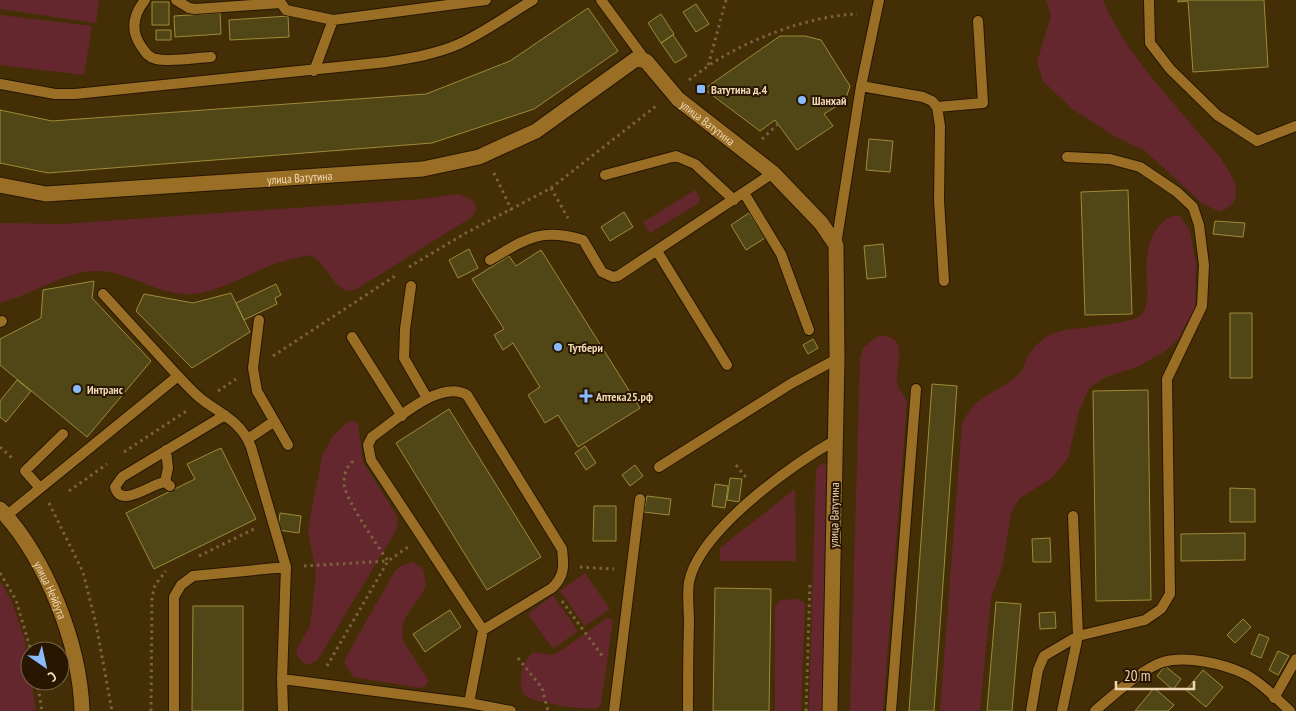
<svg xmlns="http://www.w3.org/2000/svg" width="1296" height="711" viewBox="0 0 1296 711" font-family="'PT Sans Narrow',sans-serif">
<rect width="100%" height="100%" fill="#442e06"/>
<path fill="#65272e" d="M 0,0 L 99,0 L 96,23 L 0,9 Z
M 1046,0 L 1103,0 C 1124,50 1162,89 1196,130 C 1209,145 1225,160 1233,179 C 1240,196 1235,205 1220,212 L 1202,203 L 1144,150 L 1116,137 L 1072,109 L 1043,81 L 1037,62 L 1051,16 Z
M 0,15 L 92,26 L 84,75 L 0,65 Z
M 695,190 L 700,198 L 699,203 L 650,233 L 643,222 Z
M 455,194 C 466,196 474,198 477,209 L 472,217 L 357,289 L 347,291 C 329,283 328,263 309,255 C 296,258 282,261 269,266 C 245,276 220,291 194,294 C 160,297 129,271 98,271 C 64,271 30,296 0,303 L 0,223 L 62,224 L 424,199 Z
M 1173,216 L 1180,216 L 1190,230 L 1196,265 L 1195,307 L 1178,340 L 1164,352 L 1137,367 L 1106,377 L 1089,388 L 1079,411 L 1068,458 L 1052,478 L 1020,498 L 1011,513 L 1003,564 L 991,598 L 980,711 L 940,711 L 962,424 C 975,394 997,394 1018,375 C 1023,371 1024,364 1027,358 C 1033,347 1042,338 1054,333 C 1074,326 1133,326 1142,314 C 1155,296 1138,260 1154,233 C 1159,225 1164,219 1173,216 Z
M 879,335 C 911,337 895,363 897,381 C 897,389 905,394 907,402 L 883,711 L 850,711 L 860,358 L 864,347 Z
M 349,421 L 355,421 L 358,424 L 363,462 L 397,516 L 397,529 L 317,661 L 306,665 L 298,657 L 296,650 L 310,626 L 316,575 L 308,530 L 322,456 L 333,436 Z
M 828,463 L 827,711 L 809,711 L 816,470 L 819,465 Z
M 795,489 L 796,561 L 720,561 L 720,548 Z
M 413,562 L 423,569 L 426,585 C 419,605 397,616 403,641 L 429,681 L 424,687 L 419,688 L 353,677 L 344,662 L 347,655 L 395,571 L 401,566 Z
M 585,573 L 610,609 L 585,626 L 560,591 Z
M 0,581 L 12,602 L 24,637 L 36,711 L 0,711 Z
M 553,595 L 578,631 L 553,649 L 528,614 Z
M 798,599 L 805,603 L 801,711 L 775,711 L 775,606 L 781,600 Z
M 607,618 L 613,620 L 601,703 L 598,708 C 589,711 535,703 525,696 C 516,683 522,662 533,652 L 553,655 L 557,653 Z"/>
<path fill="#514615" stroke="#9e8b3a" d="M 1178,0 L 1264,0 L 1268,67 L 1193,72 L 1188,1 L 1178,2 Z
M 152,2 L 169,2 L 169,25 L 152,25 Z
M 696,4 L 709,24 L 696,32 L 683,12 Z
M 588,8 L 618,51 L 534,109 L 432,143 L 48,173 L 0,163 L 0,110 L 52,121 L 426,94 L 510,61 Z
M 220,13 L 221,34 L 175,37 L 174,16 Z
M 661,14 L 674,34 L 661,43 L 648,23 Z
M 288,16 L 289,37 L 230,40 L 229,20 Z
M 156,30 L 171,30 L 171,40 L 156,40 Z
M 673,35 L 687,56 L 675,63 L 661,43 Z
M 780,36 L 805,36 L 821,40 L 850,86 L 845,101 L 824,114 L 833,126 L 797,150 L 775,120 L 760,131 L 704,89 Z
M 869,139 L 893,141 L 890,172 L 866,170 Z
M 1128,190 L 1132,314 L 1085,315 L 1081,192 Z
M 624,212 L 633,227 L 610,241 L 601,227 Z
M 749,213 L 765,238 L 746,250 L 731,225 Z
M 1215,221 L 1245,223 L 1243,237 L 1213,234 Z
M 883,244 L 886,277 L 867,279 L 864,246 Z
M 469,249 L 478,268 L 458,278 L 449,260 Z
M 541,250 L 640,408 L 578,447 L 558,415 L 545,423 L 528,395 L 540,387 L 513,343 L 503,350 L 494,335 L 504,329 L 472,279 L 509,256 L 516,266 Z
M 94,281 L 92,298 L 151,361 L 87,437 L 0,365 L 0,339 L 41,318 L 43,290 Z
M 276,284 L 281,295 L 275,298 L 277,304 L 244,320 L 236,303 Z
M 231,293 L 250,332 L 192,368 L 136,311 L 144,294 L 193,303 Z
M 1230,313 L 1252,313 L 1252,378 L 1230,378 Z
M 813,339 L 818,348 L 808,354 L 803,345 Z
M 17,380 L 31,391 L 6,422 L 0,417 L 0,401 Z
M 932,384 L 957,386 L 934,711 L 909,711 Z
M 1148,390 L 1151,600 L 1096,601 L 1093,391 Z
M 449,409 L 541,557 L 487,590 L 396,443 Z
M 585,446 L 596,463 L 586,470 L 575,453 Z
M 221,448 L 256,519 L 154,569 L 126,513 L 195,479 L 187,464 Z
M 635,465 L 643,476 L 630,486 L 622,475 Z
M 730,478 L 742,479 L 739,502 L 727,500 Z
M 715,484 L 728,486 L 725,508 L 712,506 Z
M 1230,488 L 1255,489 L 1255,522 L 1230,522 Z
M 647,496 L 671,499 L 669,515 L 644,512 Z
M 594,506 L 616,506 L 616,541 L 593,541 Z
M 280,513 L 301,516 L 299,533 L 278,530 Z
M 1245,533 L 1245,560 L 1181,561 L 1181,534 Z
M 1050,538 L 1051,562 L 1033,562 L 1032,539 Z
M 715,588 L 771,589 L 769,711 L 713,711 Z
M 996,602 L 1021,604 L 1012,711 L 987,711 Z
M 193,606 L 243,606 L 243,711 L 192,711 Z
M 450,610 L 461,627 L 425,652 L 413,634 Z
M 1055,612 L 1056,628 L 1040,629 L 1039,613 Z
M 1243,619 L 1251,627 L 1235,643 L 1227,635 Z
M 1259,634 L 1269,638 L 1261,658 L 1251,654 Z
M 1278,651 L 1289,656 L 1278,675 L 1269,670 Z
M 1165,666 L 1181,679 L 1173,690 L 1157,676 Z
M 1203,670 L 1223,687 L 1206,707 L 1186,690 Z
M 1154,688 L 1174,705 L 1168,711 L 1135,711 Z"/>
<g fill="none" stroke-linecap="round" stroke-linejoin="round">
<defs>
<path id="service" d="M 145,0 C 133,15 130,30 141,46 C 145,52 148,57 156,59 C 172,62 194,58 211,57
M 176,0 L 189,8 L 195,9 L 281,3 L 286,10 L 333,20 L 486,0
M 601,0 L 646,61
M 1149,0 L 1150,43 L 1170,69 L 1217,115 L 1257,141 L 1296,126
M 314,71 L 333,20
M 0,84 L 55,94 L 75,94 L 387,62 C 411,58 436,54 459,44 C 485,32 508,15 533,0
M 861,86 L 923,97 L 932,101 L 937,107 L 940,126 L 939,200 L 944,281
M 937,107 L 983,103 L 978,21
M 605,175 L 676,156 L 695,164 L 734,200
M 744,193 L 781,254 L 809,330
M 836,245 L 861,86 L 879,0
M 657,251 L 727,365
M 490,260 C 526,239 540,227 583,240 L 602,272 L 613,277 L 618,276 L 773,173
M 411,286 L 405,329 L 404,358 L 427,398
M 103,294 L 178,376
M 259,320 L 253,368 L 257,391 L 288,445
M 0,322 L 2,321
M 352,337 L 402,416
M 248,439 L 273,422
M 659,467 L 792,383 L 837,359
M 165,482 L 168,468 L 166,450
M 170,486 L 165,482 C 150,484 121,509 115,487 L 122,477 L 225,415
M 40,488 L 25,471 L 63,434
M 6,516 L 178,376 C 186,384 194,394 204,401 C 223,415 242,423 251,447 L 286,567 L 282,679 L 469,703 L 511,711
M 282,679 L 283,711
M 1274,698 L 1296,659
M 469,703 L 483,630 L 552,588 C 565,576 564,565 562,549 L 467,395 C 440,378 394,422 372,437 L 368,445 L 371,460 L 483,630
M 174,711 L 174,597 L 181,585 L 193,576 L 286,567
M 614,711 L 640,499
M 688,711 C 688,682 688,653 689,624 C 689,610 687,595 689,582 C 699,531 792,464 836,440
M 891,711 L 916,389
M 1031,711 L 1038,670 L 1044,656 L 1078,636 L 1145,620 L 1161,609 L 1170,594 L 1167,379 L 1202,306 L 1204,265 L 1199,225 L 1193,207 L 1177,192 L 1140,167 L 1110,159 L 1067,157
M 1062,711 L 1078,636 L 1073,516
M 1095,711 C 1111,697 1143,668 1163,662 C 1186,655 1224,664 1245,674 C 1261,682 1277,699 1290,711"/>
<g id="minor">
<path id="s1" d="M 0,185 L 46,194 L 423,169 L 479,157 L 536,131 L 636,59 L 646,61 L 678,99"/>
</g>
<g id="tertiary">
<path id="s2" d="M 678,99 L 773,173 L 821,223 L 836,245 L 837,359 L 830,711"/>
<path id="s3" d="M 0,509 C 46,558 80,644 82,711"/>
</g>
</defs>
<use href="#service" stroke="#251703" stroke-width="12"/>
<use href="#minor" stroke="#251703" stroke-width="17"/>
<use href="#tertiary" stroke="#251703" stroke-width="17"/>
<path stroke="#7a633d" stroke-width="3" stroke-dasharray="2.5 4" stroke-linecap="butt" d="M 726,0 L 708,66 C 748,39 809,16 857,14
M 689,80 L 708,66
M 762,139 L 778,124
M 494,173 L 512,211
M 551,188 L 568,218
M 409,267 L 464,234 L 551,188 L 656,106
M 273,356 L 395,276
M 218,391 L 236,379
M 0,447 L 12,458
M 124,452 L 188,410
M 353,461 C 347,467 344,473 344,482 C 343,497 378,546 388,561
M 736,465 L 748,480
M 69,491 L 107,464
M 49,503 L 83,572 L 96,624 L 112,711
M 199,556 L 256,528
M 304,566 L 387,561
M 580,567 L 614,569
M 0,573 L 16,600 L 31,651
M 562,601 L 603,657
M 518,658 L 542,688 L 548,711
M 327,666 L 388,561 L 408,547
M 37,681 L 42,711
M 151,711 L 152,598 L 155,585 L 166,571
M 806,711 L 810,582"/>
<use href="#service" stroke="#9a6e25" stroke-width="10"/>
<use href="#minor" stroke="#9a6e25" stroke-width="15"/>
<use href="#tertiary" stroke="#9a6e25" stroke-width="15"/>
</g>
<g fill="#89bafc" stroke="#281600" stroke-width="2">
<rect x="696" y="84" width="10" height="10" rx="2.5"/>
<circle cx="802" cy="100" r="5"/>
<circle cx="558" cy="347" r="5"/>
<circle cx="77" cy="389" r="5"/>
<path d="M583.5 388.5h5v5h5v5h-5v5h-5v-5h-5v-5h5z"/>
</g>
<g text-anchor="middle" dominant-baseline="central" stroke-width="4" stroke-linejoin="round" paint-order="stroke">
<g font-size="12" font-weight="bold" fill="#f0d8b6" stroke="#281600" text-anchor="start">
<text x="711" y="89">Ватутина д.4</text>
<text x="812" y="100">Шанхай</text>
<text x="568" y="347">Тутбери</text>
<text x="87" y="389">Интранс</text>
<text x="596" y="396">Аптека25.рф</text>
</g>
<g font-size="12" fill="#f0d8b6" stroke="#281600">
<text stroke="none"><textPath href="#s2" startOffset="38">улица Ватутина</textPath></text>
<text stroke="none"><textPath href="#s1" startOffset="301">улица Ватутина</textPath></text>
<text transform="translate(834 515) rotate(-89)">улица Ватутина</text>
<text stroke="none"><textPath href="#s3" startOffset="96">улица Нейбута</textPath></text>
</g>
</g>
<g transform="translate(45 666) rotate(146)"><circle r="24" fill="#281600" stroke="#786449"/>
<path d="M0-4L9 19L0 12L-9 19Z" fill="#89bafc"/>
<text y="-8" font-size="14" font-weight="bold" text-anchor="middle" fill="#f0d8b6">С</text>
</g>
<path d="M1116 681v8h78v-8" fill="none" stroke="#f0d8b6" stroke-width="2.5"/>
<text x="1124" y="681" font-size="15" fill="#f0d8b6" stroke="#281600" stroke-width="4" paint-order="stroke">20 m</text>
</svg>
